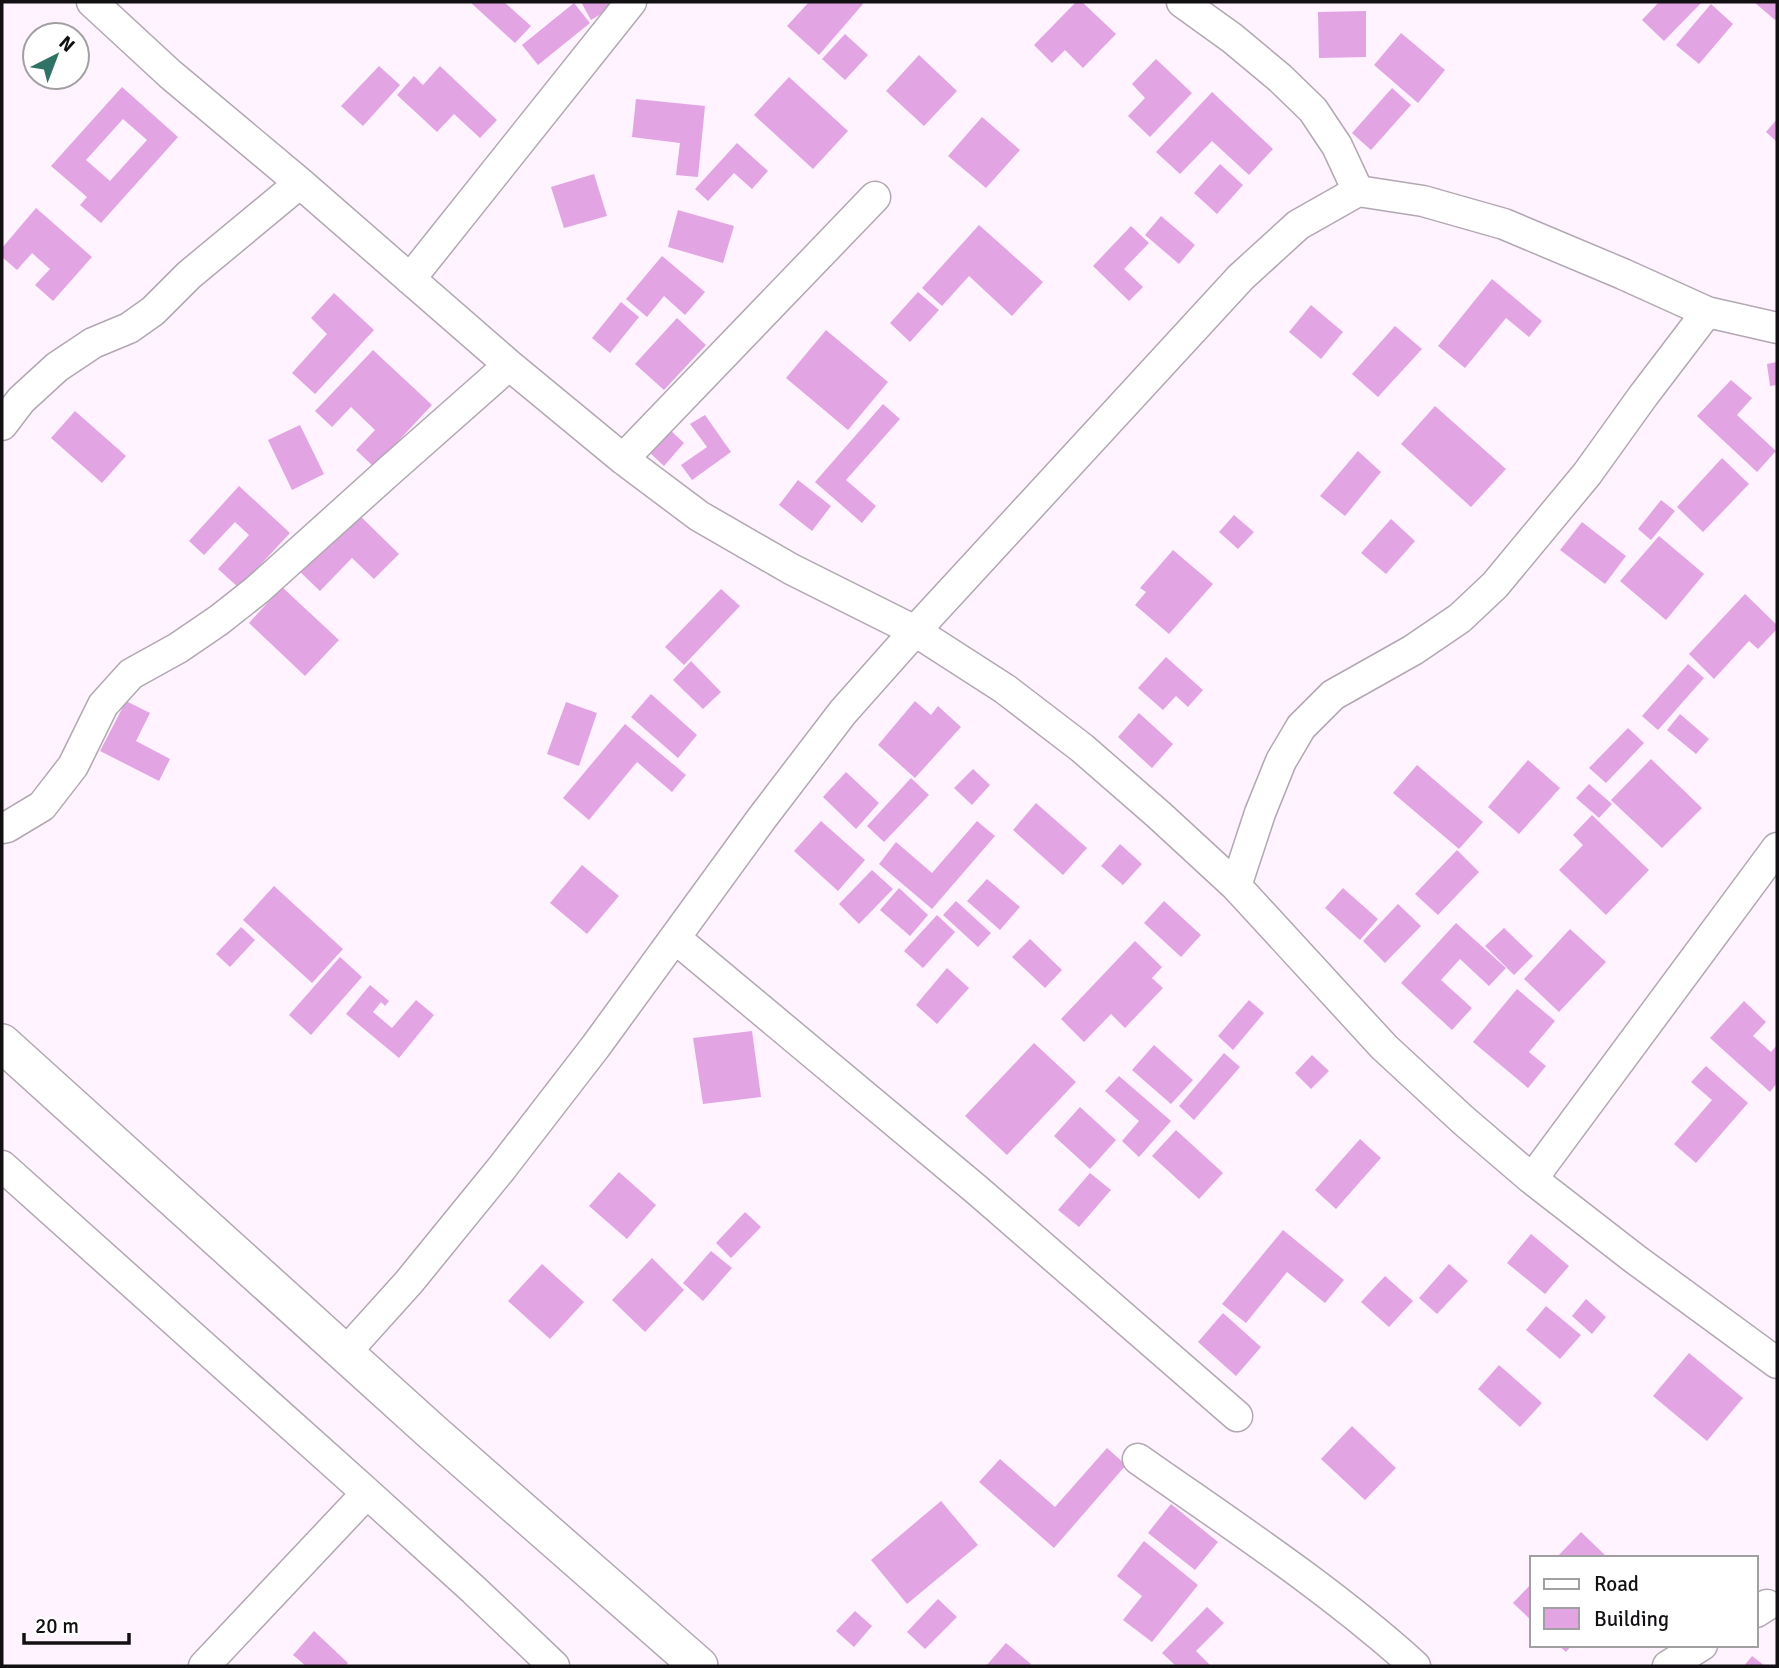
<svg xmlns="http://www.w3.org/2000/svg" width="1779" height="1668" viewBox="0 0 1779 1668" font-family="Signika,sans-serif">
<rect width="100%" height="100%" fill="#fef3fe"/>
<path fill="#e3a4e4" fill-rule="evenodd" d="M 470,2 L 504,2 L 531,26 L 515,43 Z
M 581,2 L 612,2 L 614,6 L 591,20 Z
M 809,2 L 860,2 L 863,4 L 819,55 L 787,26 Z
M 1076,2 L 1082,2 L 1116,34 L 1083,68 L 1065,50 L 1052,63 L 1034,45 Z
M 1659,2 L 1702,2 L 1664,41 L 1642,20 Z
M 1754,2 L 1777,2 L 1777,18 L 1775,20 Z
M 574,3 L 590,23 L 538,65 L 522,45 Z
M 1711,4 L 1733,24 L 1699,64 L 1676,45 Z
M 1366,11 L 1366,57 L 1319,58 L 1318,12 Z
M 1401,33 L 1445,70 L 1418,103 L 1374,65 Z
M 845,34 L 868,55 L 845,80 L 822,59 Z
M 919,55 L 957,91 L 924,126 L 886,91 Z
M 1156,59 L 1192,93 L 1150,137 L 1128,116 L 1145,98 L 1132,84 Z
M 379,66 L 400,85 L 363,126 L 341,106 Z
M 440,66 L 497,120 L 480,138 L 454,114 L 437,132 L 397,95 L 414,76 L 423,85 Z
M 789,77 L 848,131 L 813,169 L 754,115 Z
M 122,87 L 178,137 L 101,223 L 80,205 L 87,197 L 51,166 ZM 123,119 L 147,140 L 110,181 L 86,160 Z
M 1392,88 L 1411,105 L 1371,150 L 1352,133 Z
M 1212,92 L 1273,149 L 1249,175 L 1212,141 L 1180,174 L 1156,152 Z
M 636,99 L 705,106 L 698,177 L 676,175 L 680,143 L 632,137 Z
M 982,117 L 1020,150 L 986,188 L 948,156 Z
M 1777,119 L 1777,142 L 1766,132 Z
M 737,143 L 768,171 L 752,189 L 734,173 L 708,201 L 695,189 Z
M 1220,164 L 1243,185 L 1217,214 L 1194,193 Z
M 594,174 L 607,216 L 564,228 L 551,187 Z
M 36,208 L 92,257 L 53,301 L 35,285 L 50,269 L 32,253 L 17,270 L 2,257 L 2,248 Z
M 678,210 L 734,226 L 723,263 L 668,247 Z
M 1161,216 L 1195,245 L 1179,264 L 1145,235 Z
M 979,225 L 1043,282 L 1012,316 L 969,276 L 942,306 L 922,288 Z
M 1131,226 L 1149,243 L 1124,269 L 1143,287 L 1129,301 L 1093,266 Z
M 662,256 L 705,292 L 685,315 L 664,296 L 647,317 L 626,299 Z
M 1492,279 L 1542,321 L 1529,337 L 1506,318 L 1465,368 L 1438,346 Z
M 918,292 L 939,310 L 910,342 L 890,323 Z
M 334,293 L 374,330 L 315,394 L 292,373 L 327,334 L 311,318 Z
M 621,302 L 639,317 L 610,353 L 592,338 Z
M 1311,305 L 1343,332 L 1321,359 L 1289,332 Z
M 677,318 L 706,345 L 664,390 L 635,364 Z
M 1395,326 L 1422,349 L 1378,397 L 1352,374 Z
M 826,330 L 888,382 L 848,430 L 786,378 Z
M 373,350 L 432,405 L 374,467 L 356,450 L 375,430 L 351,407 L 332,427 L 315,411 Z
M 1777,362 L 1777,385 L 1770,386 L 1767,364 Z
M 1731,380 L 1752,398 L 1737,415 L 1776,451 L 1757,472 L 1697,416 Z
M 883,404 L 900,419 L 846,480 L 876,506 L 862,523 L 815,482 Z
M 1435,406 L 1506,469 L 1471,507 L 1401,444 Z
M 75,411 L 126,456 L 102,483 L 51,438 Z
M 705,415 L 731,452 L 692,480 L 681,465 L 707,447 L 690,424 Z
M 300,425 L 324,474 L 292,490 L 268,440 Z
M 669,429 L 684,443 L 664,466 L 649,452 Z
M 1358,451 L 1381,472 L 1345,516 L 1320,496 Z
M 1722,458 L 1749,484 L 1703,532 L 1677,507 Z
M 798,480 L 831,506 L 812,531 L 779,505 Z
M 239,486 L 290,533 L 239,588 L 218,569 L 249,535 L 235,522 L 204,555 L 189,541 Z
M 1661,500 L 1675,511 L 1651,540 L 1638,529 Z
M 356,512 L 399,554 L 374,579 L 352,558 L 320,591 L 298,570 Z
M 1234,515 L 1254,532 L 1238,549 L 1219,532 Z
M 1391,519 L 1415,541 L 1386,574 L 1361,553 Z
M 1582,522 L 1626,556 L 1605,584 L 1560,550 Z
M 1659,536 L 1704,574 L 1666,620 L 1620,581 Z
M 1173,550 L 1213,584 L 1169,634 L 1135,605 L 1146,592 L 1140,588 Z
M 282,587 L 339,640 L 305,676 L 249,623 Z
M 721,589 L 740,606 L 684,665 L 665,647 Z
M 1745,594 L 1777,625 L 1777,629 L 1758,649 L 1749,641 L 1714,679 L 1689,654 Z
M 1166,657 L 1203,690 L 1188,707 L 1176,696 L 1163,710 L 1138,688 Z
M 691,661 L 721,692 L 703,709 L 673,680 Z
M 1688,664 L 1704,678 L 1658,730 L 1642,716 Z
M 651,694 L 697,735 L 678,758 L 631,717 Z
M 126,701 L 150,713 L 136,741 L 170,759 L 159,781 L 100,751 Z
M 915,701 L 931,715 L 938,706 L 961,727 L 915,778 L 878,745 Z
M 566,702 L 597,713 L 579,766 L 547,754 Z
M 1139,713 L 1173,744 L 1152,768 L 1118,737 Z
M 1680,714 L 1709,739 L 1696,754 L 1667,730 Z
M 625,724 L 686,775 L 672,792 L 637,762 L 589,820 L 563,798 Z
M 1628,728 L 1644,743 L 1606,783 L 1589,768 Z
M 1651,759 L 1702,808 L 1662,848 L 1611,800 Z
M 1528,760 L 1560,788 L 1519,834 L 1488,807 Z
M 1417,765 L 1483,822 L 1459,849 L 1393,793 Z
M 973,769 L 990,785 L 972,805 L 954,788 Z
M 846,772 L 879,803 L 856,829 L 823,797 Z
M 911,778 L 929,795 L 884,842 L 867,826 Z
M 1589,784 L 1612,804 L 1599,818 L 1576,798 Z
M 1036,803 L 1087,848 L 1063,875 L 1013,830 Z
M 1592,815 L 1649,870 L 1606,915 L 1559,870 L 1583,845 L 1573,835 Z
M 821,821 L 865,860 L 838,891 L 794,851 Z
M 977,821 L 995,836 L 932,909 L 879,864 L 896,842 L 932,873 Z
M 1120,844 L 1142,864 L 1123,885 L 1101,866 Z
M 1457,850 L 1479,872 L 1438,915 L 1415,894 Z
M 582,865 L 619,896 L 587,934 L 550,903 Z
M 872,870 L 893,889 L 859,924 L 839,904 Z
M 987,879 L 1020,907 L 1000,930 L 967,901 Z
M 274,886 L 343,949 L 312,983 L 243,920 Z
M 899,888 L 928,915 L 910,936 L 880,910 Z
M 1343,888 L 1378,919 L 1360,940 L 1325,908 Z
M 956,901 L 991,933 L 978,947 L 943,915 Z
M 1164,901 L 1201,935 L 1181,957 L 1144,923 Z
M 1398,904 L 1421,926 L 1385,963 L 1363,941 Z
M 937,915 L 955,932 L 923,968 L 904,951 Z
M 1456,923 L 1506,968 L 1489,986 L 1460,959 L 1441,980 L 1472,1008 L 1452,1030 L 1401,983 Z
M 241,927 L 255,940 L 230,967 L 216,954 Z
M 1504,928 L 1533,956 L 1514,975 L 1485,946 Z
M 1570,929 L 1606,962 L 1559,1012 L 1524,979 Z
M 1030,939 L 1062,970 L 1045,988 L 1012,957 Z
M 1135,941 L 1162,967 L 1152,978 L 1163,988 L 1125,1028 L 1111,1014 L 1084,1042 L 1061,1019 Z
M 340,957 L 362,977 L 311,1035 L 289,1015 Z
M 947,968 L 969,988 L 937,1024 L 916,1005 Z
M 370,985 L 389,1001 L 385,1006 L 381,1002 L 373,1012 L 392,1028 L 416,1000 L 434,1015 L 399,1058 L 346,1014 Z
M 1517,989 L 1555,1021 L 1529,1052 L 1546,1066 L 1528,1088 L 1473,1042 Z
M 1249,1000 L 1264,1013 L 1233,1050 L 1218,1036 Z
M 1744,1001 L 1766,1022 L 1753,1036 L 1771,1052 L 1777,1045 L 1777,1083 L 1770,1092 L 1710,1038 Z
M 752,1031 L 761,1097 L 703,1104 L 693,1038 Z
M 1034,1043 L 1076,1082 L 1007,1155 L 965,1116 Z
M 1154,1045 L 1193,1080 L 1171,1104 L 1132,1070 Z
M 1224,1053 L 1240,1067 L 1194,1120 L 1179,1106 Z
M 1312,1055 L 1329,1071 L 1311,1089 L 1295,1073 Z
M 1706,1066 L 1748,1103 L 1696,1163 L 1674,1144 L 1712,1100 L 1691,1082 Z
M 1119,1076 L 1171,1121 L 1139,1157 L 1122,1141 L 1139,1121 L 1105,1091 Z
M 1080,1107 L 1116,1140 L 1090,1169 L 1054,1136 Z
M 1176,1130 L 1223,1173 L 1199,1199 L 1152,1156 Z
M 1360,1139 L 1381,1158 L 1336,1209 L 1315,1190 Z
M 619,1172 L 656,1205 L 627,1239 L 589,1206 Z
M 1090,1173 L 1111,1190 L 1079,1227 L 1058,1210 Z
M 745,1212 L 761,1227 L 731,1258 L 716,1243 Z
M 1283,1230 L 1344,1280 L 1325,1303 L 1287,1272 L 1246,1323 L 1222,1304 Z
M 1531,1234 L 1569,1266 L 1545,1294 L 1507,1263 Z
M 711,1251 L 732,1268 L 703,1301 L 683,1283 Z
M 652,1258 L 684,1290 L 645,1332 L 612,1300 Z
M 542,1264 L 584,1302 L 550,1339 L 508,1301 Z
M 1449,1264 L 1468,1281 L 1437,1314 L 1419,1298 Z
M 1385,1276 L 1413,1301 L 1389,1327 L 1361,1302 Z
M 1586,1299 L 1606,1317 L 1592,1334 L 1572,1316 Z
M 1546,1306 L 1581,1335 L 1560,1359 L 1526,1330 Z
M 1223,1313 L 1261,1347 L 1236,1376 L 1198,1342 Z
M 1689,1353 L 1743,1398 L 1707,1441 L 1653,1396 Z
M 1499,1365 L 1542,1403 L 1520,1427 L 1478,1389 Z
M 1352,1426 L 1396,1468 L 1365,1500 L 1321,1459 Z
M 1107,1448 L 1126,1465 L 1054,1548 L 979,1482 L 1000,1459 L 1055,1507 Z
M 941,1501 L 978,1545 L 907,1604 L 871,1560 Z
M 1171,1504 L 1218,1542 L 1195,1570 L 1148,1533 Z
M 1581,1532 L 1608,1558 L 1556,1558 Z
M 1144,1541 L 1198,1585 L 1152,1642 L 1123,1620 L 1142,1596 L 1117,1576 Z
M 1532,1583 L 1532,1621 L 1513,1603 Z
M 938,1599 L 957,1617 L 925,1649 L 907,1632 Z
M 1207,1607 L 1224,1623 L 1196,1651 L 1211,1666 L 1176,1666 L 1162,1653 Z
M 855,1611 L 872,1626 L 854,1647 L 836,1631 Z
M 314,1631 L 348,1663 L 345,1666 L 306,1666 L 293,1655 Z
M 1006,1643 L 1031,1664 L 1029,1666 L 986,1666 Z
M 1558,1645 L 1572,1645 L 1566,1652 Z
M 1752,1656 L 1765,1666 L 1744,1666 Z"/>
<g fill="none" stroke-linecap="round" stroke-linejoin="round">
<defs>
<path id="minor" d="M 92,2 L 170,74 L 300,183 L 509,365 L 623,459 L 699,516 L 791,569 L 915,631 L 1005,689 L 1082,748 L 1159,815 L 1236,886 L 1384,1047 L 1463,1120 L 1532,1179 L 1635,1259 L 1777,1363
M 1182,2 L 1232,38 L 1280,78 L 1313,110 L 1337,146 L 1358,191
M 410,279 L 631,2
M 2,425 L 21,400 L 57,367 L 93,343 L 129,328 L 153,311 L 189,275 L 300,183
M 623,459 L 875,197
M 2,828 L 7,827 L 42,806 L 73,766 L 103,705 L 131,674 L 178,648 L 219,620 L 257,590 L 388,472 L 509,365
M 1236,886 L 1260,813 L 1281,761 L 1301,727 L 1333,695 L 1413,650 L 1460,618 L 1495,585 L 1587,474 L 1643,396 L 1707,312
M 675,938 L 977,1190 L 1237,1416
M 2,1166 L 367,1493 L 474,1590 L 554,1666
M 1532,1179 L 1777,848
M 345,1353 L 409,1282 L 501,1169 L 596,1046 L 762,818 L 843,712 L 915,631 L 1241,277 L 1298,225 L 1358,191 L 1423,201 L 1504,224 L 1623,274 L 1707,312 L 1777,328
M 1138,1459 C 1232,1525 1330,1589 1415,1666
M 1756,1612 L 1767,1605
M 204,1666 L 367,1493
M 1668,1666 L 1702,1645"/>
<path id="tertiary" d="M 2,1043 L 431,1431 L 699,1666"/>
</defs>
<use href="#minor" stroke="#b2a7b2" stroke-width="33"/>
<use href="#tertiary" stroke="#b2a7b2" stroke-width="40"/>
<use href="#minor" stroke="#fff" stroke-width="30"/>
<use href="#tertiary" stroke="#fff" stroke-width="37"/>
</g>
<rect width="1779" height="1668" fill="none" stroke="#131013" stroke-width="7"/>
<rect x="1530" y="1556" width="228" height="91" fill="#ffffff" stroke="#a19fa1" stroke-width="2"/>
<rect x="1544" y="1579" width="35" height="10" fill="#ffffff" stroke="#a19fa1" stroke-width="2"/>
<text x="1594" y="1591" font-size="21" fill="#131013">Road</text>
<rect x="1544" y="1608" width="35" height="21" fill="#e3a4e4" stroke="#a19fa1" stroke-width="2"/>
<text x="1594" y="1626" font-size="21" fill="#131013">Building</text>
<g transform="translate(56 56) rotate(42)"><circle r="33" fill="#ffffff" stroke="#a19fa1" stroke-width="2"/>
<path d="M0-5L12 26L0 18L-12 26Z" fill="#307365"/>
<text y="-10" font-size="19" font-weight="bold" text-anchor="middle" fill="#131013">N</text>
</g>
<path d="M24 1633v10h105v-10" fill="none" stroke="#131013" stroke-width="3.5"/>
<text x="35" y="1633" font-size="21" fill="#131013" stroke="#ffffff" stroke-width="5" paint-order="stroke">20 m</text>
</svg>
